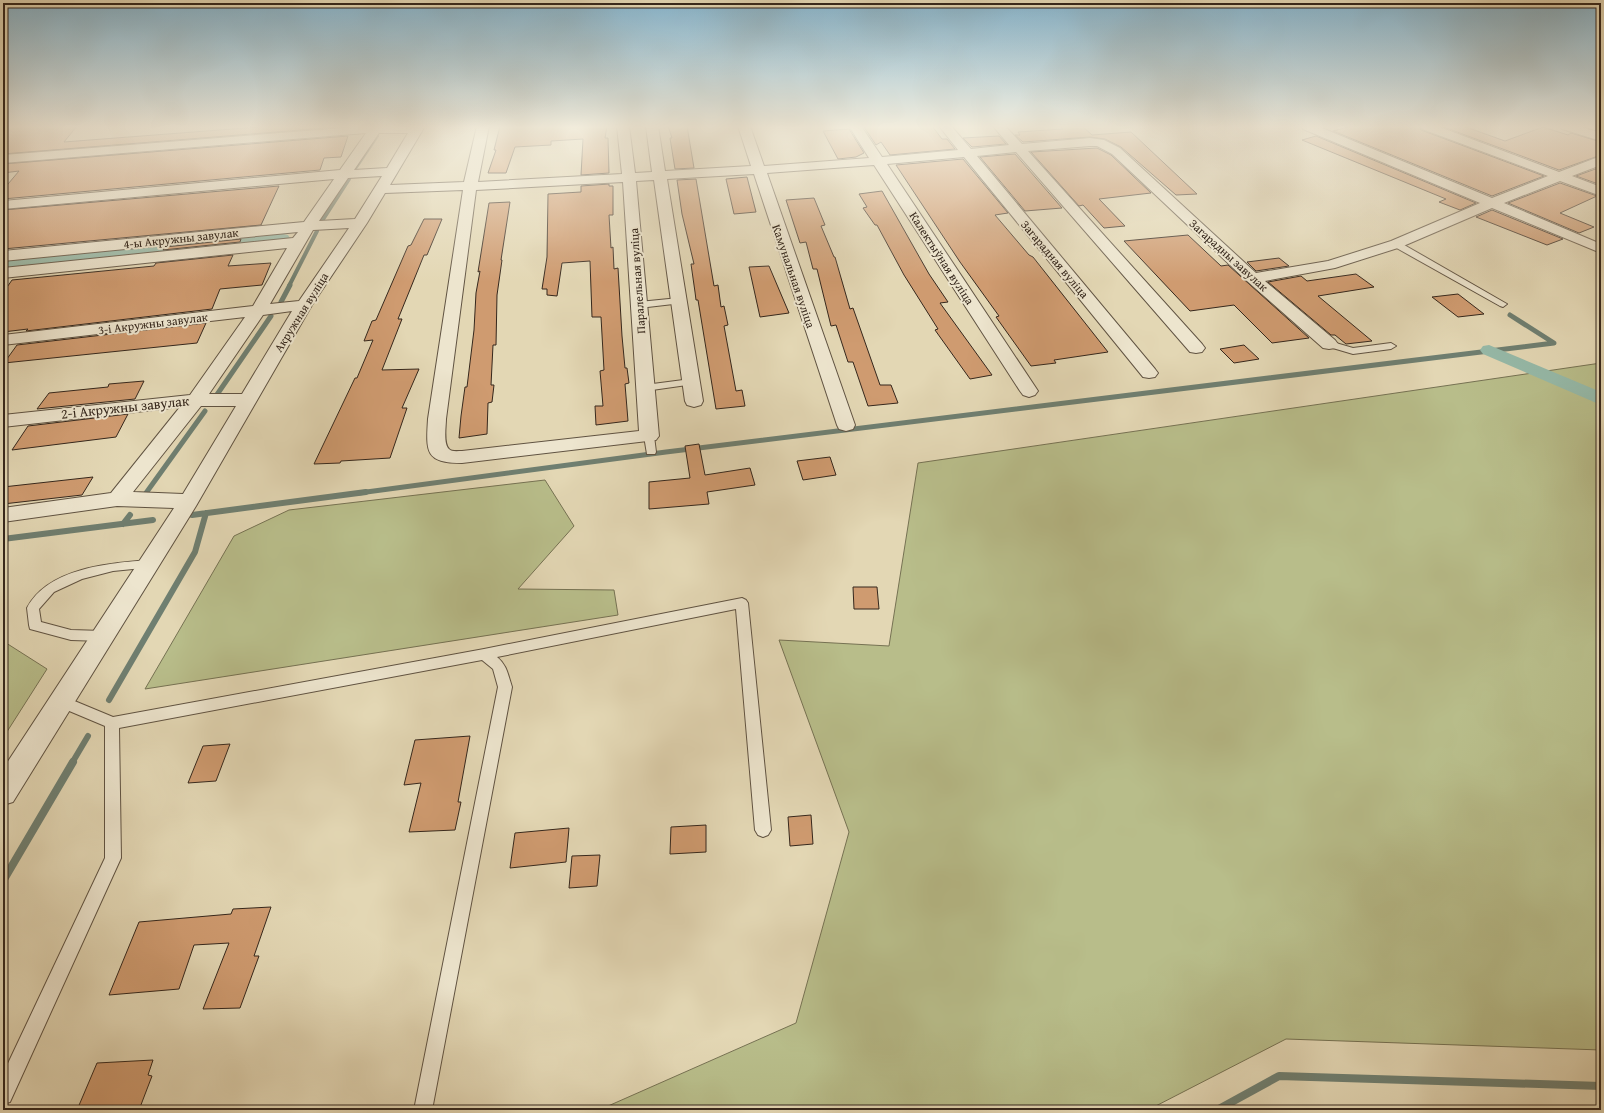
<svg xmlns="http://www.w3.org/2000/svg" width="1604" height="1113" viewBox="0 0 1604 1113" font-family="'Gentium Book Plus',serif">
<rect width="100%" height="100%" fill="#e3d7b4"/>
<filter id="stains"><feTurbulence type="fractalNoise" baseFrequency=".005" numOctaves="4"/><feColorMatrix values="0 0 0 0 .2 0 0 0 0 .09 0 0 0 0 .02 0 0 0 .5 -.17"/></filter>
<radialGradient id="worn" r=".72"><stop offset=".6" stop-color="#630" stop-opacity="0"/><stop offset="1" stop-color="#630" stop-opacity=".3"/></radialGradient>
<path fill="#b8bd8a" stroke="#767253" d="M 1601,363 L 1601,1050 L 1286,1039 L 1148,1110 L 599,1110 L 796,1023 L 849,832 L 779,640 L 889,646 L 918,463 Z
M 545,480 L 574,526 L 518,589 L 614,590 L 618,615 L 145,689 L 234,536 L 289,510 Z
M 3,641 L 47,669 L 3,738 Z"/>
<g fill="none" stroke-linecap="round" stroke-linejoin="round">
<path stroke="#6f7f71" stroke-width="4" d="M 354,170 L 377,136
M 322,221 L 349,179
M 289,286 L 317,231"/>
<path stroke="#6f7f71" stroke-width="5" d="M 281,302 L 290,285
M 216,396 L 271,316
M 146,493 L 205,411
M 359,493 L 666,452 L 1554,343 L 1510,315"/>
<path stroke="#6f7f71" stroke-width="6" d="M 192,515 L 366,492
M 123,524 L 130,515
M 3,539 L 153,520
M 109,700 L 195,552 L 206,513
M 72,763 L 88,736"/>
<path stroke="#6f7f71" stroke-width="8" d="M 3,881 L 73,762
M 1217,1110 L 1279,1076 L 1601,1086"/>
<path fill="#96baa9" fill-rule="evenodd" d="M 283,234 L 288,235 L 290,238 L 288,241 L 3,271 L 3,261 Z
M 1489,345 L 1601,392 L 1601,405 L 1483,354 L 1480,350 L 1483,346 Z"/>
</g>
<path fill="#cf9b70" stroke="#35271c" d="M 14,126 L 77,126 L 64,142 L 271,126 L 351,126 L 3,154 L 3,127 Z
M 500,126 L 607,126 L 605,138 L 608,138 L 609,173 L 581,175 L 583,139 L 551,141 L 551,145 L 515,147 L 506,173 L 488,173 L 496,150 L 494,150 Z
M 668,126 L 687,126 L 694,168 L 675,169 L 670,138 L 672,138 Z
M 871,126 L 932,126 L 942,139 L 947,139 L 955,149 L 890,155 L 881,142 L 876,145 L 864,127 Z
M 1060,126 L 1082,126 L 1092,135 L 1131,132 L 1197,194 L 1176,195 L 1121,147 L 1105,139 L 1090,137 L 1023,142 L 1015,135 L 1020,135 L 1018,132 L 1063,129 Z
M 1352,126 L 1419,126 L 1421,130 L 1544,176 L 1492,196 L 1333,131 Z
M 1441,126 L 1463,126 L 1505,141 L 1543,127 L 1568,135 L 1571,133 L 1601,142 L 1601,155 L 1559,170 Z
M 849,129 L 864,153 L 856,157 L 838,159 L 823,131 Z
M 348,136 L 341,157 L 324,158 L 320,170 L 3,199 L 3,190 L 19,171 L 3,173 L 3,164 Z
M 999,136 L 1006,144 L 972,147 L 963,138 Z
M 1316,136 L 1476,203 L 1460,210 L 1439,202 L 1446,199 L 1302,140 Z
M 1097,148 L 1111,155 L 1151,193 L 1099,199 L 1125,226 L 1104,228 L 1083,205 L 1079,206 L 1031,152 Z
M 1015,154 L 1062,208 L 1025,211 L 980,157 Z
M 963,159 L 1008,213 L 995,215 L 1029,255 L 1033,257 L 1108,352 L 1054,360 L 1056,363 L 1031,366 L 996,317 L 999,316 L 960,262 L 896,165 Z
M 1601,167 L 1601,185 L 1576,176 Z
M 747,177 L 756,212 L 734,214 L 726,179 Z
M 696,179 L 714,286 L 718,285 L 721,307 L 724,306 L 728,325 L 724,326 L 736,391 L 742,390 L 745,406 L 716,409 L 698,300 L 696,300 L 695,292 L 691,264 L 694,264 L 682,214 L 677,180 Z
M 1560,183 L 1597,196 L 1560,213 L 1594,227 L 1579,233 L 1508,203 Z
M 609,184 L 609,186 L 613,186 L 613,215 L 609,215 L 611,248 L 613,247 L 614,269 L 618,268 L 622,336 L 625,368 L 627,368 L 629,383 L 625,384 L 628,421 L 596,425 L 595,406 L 603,406 L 600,371 L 604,370 L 601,317 L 592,317 L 590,261 L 562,263 L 557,296 L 547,295 L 547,289 L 542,289 L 547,257 L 548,194 L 581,192 L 581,186 Z
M 279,186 L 261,225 L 3,249 L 3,210 Z
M 882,191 L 929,274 L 948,302 L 940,303 L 992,375 L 970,379 L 935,330 L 938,329 L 904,275 L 877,225 L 875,225 L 863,208 L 867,207 L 859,194 Z
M 814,198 L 825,225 L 821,226 L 834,257 L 835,257 L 850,309 L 853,308 L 880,385 L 891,385 L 898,403 L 868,406 L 853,362 L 848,362 L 836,325 L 831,326 L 817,269 L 813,269 L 806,242 L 800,243 L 786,200 Z
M 510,202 L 501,260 L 502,260 L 497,295 L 496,345 L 493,345 L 491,385 L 494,385 L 492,402 L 488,403 L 487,434 L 459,438 L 461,416 L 465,387 L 467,387 L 474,330 L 476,293 L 480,271 L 478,272 L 489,203 Z
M 1492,210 L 1563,239 L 1547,245 L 1476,217 Z
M 424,219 L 442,219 L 427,255 L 424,255 L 409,292 L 398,319 L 402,319 L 382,370 L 419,369 L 402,408 L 407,408 L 390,458 L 341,461 L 340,463 L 314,464 L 355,378 L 357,378 L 373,340 L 364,341 L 372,321 L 376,320 L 408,246 L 411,245 Z
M 1188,235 L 1221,266 L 1228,265 L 1309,338 L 1272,343 L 1234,305 L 1190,311 L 1124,241 Z
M 241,239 L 240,242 L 163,250 L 165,247 Z
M 233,255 L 228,266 L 271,263 L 262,285 L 220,289 L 212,309 L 26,331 L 28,329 L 3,332 L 3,293 L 12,280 L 154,266 L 156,263 Z
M 1279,258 L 1289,266 L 1256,271 L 1247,262 Z
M 769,266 L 789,313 L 760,317 L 749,267 Z
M 1356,274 L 1374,287 L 1318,296 L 1372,341 L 1346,344 L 1335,335 L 1331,335 L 1268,282 L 1301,276 L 1307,281 Z
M 1458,294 L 1484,314 L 1458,317 L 1432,297 Z
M 206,323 L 197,343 L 4,363 L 17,345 Z
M 1244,345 L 1259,359 L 1234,363 L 1220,349 Z
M 144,381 L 135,399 L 37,409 L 49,393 L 108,387 L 109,384 Z
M 128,414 L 116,437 L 12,450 L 28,426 Z
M 699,444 L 705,475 L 750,468 L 755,485 L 707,492 L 709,504 L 649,509 L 649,482 L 690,478 L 685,446 Z
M 830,457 L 836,475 L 803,480 L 797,461 Z
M 93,477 L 82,495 L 3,504 L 3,487 Z
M 853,587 L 877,587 L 879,609 L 854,609 Z
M 470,736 L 458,802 L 461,802 L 455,830 L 409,832 L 421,783 L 404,785 L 415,740 Z
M 230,744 L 216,781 L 188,783 L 203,746 Z
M 811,815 L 813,844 L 790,846 L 788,817 Z
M 706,825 L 706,852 L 670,854 L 671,827 Z
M 569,828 L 566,862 L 510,868 L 515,833 Z
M 600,855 L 597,886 L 569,888 L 572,856 Z
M 271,907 L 254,956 L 259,956 L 240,1008 L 203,1009 L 229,943 L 194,945 L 179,989 L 109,995 L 139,922 L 231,914 L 233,909 Z
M 153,1060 L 148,1075 L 152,1076 L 139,1110 L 77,1110 L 97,1063 Z"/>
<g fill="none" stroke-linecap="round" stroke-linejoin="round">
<defs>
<path id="lane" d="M 1393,242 L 1399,242 L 1507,304 L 1503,307 L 1500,306 L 1393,246 Z
M 679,298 L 683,301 L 682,303 L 639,308 L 635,305 L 639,302 Z
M 1329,341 L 1353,348 L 1391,343 L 1396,346 L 1391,349 L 1353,354 L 1326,346 L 1324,344 L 1326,342 Z
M 691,379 L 694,380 L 696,382 L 694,384 L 645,391 L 640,388 L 645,385 Z
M 649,433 L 654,436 L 656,452 L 655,454 L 647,454 L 644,436 Z
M 149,560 L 153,561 L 155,564 L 153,567 L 113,571 L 82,579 L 54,592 L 39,609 L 41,622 L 71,630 L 103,631 L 108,632 L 109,636 L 108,640 L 103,641 L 71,640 L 30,629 L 29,625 L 27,608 C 48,568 109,563 149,560 Z
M 742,598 L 746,600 L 748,603 L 771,830 L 768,835 L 763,837 L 758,835 L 755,830 L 736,609 L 497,657 C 507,665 508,675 512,687 L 432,1110 L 414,1110 L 498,687 L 493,669 L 482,660 L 119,728 L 121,858 L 10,1102 L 3,1104 L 3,1074 L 105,858 L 105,726 L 55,705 L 53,701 L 55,697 L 60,695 L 113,717 L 484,649 Z"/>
<path id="street" d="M 369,126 L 425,126 L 390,185 L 464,182 L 477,126 L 489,126 L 478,182 L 622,174 L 617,126 L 629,126 L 635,173 L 652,172 L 646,126 L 658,126 L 665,171 L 751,166 L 738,126 L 750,126 L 764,166 L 869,158 L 849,126 L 861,126 L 882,157 L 958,150 L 939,126 L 951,126 L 971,149 L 1009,145 L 993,126 L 1005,126 L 1022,144 L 1090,138 L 1104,140 L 1120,148 L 1256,273 L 1328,261 L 1391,241 L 1480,203 L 1303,129 L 1301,126 L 1317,126 L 1492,198 L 1548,176 L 1422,129 L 1420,126 L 1437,126 L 1559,172 L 1601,156 L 1601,165 L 1572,176 L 1601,187 L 1601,196 L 1560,181 L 1504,203 L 1601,244 L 1601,253 L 1492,208 L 1401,247 L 1335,268 L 1265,281 L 1335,340 L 1338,344 L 1335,348 L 1329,349 L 1323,348 L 1247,281 L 1112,154 L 1097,146 L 1090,146 L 1028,151 L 1202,344 L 1205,348 L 1202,352 L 1196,353 L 1190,352 L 1016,152 L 977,156 L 1155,369 L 1158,373 L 1155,377 L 1149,378 L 1143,377 L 964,157 L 887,164 L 1038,391 L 1035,395 L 1029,397 L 1023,395 L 1020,391 L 874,165 L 767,173 L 855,425 L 853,429 L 846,431 L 839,429 L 837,425 L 754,174 L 667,179 L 703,401 L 701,405 L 694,407 L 687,405 L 685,401 L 654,180 L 636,181 L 659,436 L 656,440 L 462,463 C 425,463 426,452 428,419 L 463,190 L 385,193 L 367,223 L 312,305 L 196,506 L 13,802 L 3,805 L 3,769 L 174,508 L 117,506 L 3,522 L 3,508 L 111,493 L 180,407 L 3,427 L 3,415 L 190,395 L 245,317 L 3,345 L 3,335 L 253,306 L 287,248 L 3,278 L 3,268 L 293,238 L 298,232 L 3,261 L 3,251 L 304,222 L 334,179 L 3,209 L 3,201 L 340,170 L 366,133 L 3,163 L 3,155 ZM 379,133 L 408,133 L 387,168 L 354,170 ZM 382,176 L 355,219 L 319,221 L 348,178 ZM 623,182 L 639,431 L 462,451 C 458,451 451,452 449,449 C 443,444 446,426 446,419 L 476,190 ZM 349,228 L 299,301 L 270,304 L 313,230 ZM 292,311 L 242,394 L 209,394 L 263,315 ZM 201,406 L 236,406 L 183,494 L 133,492 Z
M 1560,126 L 1578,126 L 1601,133 L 1601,141 L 1562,129 Z"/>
</defs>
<use href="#lane" stroke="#605342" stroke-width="2"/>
<use href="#street" stroke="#605342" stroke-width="2"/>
<use href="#lane" fill="#ede5ce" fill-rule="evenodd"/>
<use href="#street" fill="#ede5ce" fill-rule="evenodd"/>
</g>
<linearGradient id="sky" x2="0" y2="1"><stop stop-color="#87b6cf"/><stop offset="0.45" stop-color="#f2eddd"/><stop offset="1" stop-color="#f2eddd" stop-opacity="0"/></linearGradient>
<rect width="1604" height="282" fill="url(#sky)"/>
<g text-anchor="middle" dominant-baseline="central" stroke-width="4" stroke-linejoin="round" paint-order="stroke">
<g font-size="12" fill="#35271c" stroke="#ede5ce">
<text transform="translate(181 238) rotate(-6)">4-ы Акружны завулак</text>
<text transform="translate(1229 255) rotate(42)">Загарадны завулак</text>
<text transform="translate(942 258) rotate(57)">Калектыўная вуліца</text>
<text transform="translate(1055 259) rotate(50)">Загарадная вуліца</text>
<text transform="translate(794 276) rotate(71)">Камунальная вуліца</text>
<text transform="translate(637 281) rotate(-94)">Паралельная вуліца</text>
<text transform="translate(301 312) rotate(-58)">Акружная вуліца</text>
<text transform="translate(153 323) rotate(-7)">3-і Акружны завулак</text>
</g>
<g font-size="14" fill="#35271c" stroke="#ede5ce">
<text transform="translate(125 407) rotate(-6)">2-і Акружны завулак</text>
</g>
</g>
<rect width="1604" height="1113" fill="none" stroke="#e3d7b4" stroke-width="16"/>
<rect x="4" y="4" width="1596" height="1105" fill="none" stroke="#35271c" stroke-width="2"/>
<rect x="8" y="8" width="1588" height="1097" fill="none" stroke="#35271c"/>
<rect width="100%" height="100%" filter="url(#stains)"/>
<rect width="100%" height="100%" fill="url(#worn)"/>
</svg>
